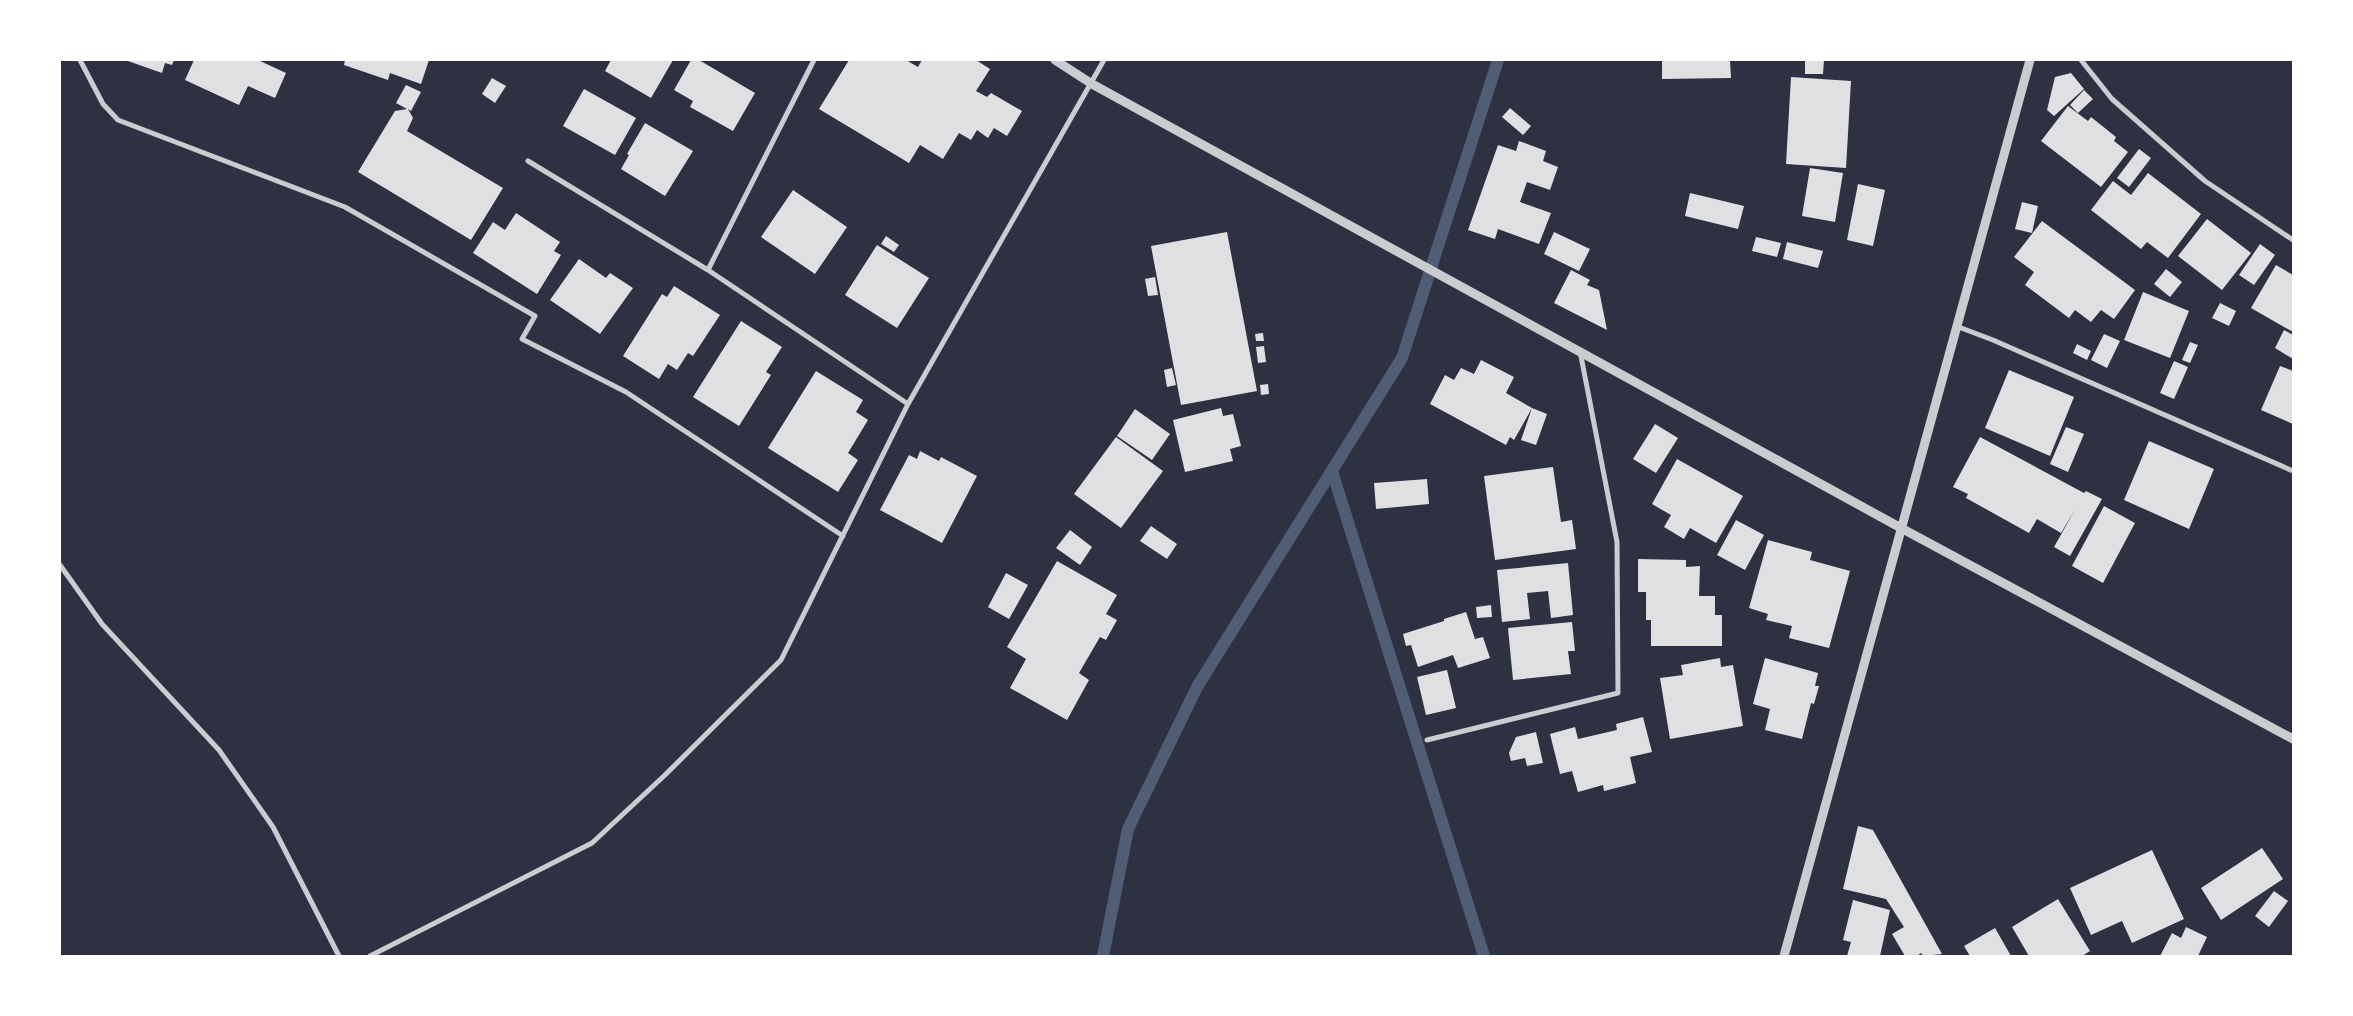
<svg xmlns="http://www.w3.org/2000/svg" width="2353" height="1016" viewBox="0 0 2353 1016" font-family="'Source Sans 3',sans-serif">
<rect width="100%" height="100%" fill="#2d3142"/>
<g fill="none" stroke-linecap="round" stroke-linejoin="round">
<path stroke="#4f5d75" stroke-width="12" d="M 1332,471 L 1484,956
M 1103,956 L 1128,829 L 1197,687 L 1402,358 L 1498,60"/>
</g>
<path fill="#e0e0e3" d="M 125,60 L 174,60 L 172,65 L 165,63 L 162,73 Z
M 194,60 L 258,60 L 286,73 L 275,98 L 248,86 L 239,105 L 185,80 Z
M 345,60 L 429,60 L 421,84 L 390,73 L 388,80 L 344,65 Z
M 611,60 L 673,60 L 651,98 L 605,71 Z
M 691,60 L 699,60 L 755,93 L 733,131 L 690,107 L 693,101 L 674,90 Z
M 849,60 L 906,60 L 918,67 L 922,60 L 976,60 L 990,69 L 976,91 L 987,97 L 991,93 L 1022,111 L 1007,136 L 994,128 L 988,138 L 977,130 L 971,140 L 959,133 L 943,159 L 920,145 L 909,163 L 819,109 Z
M 1662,60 L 1730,60 L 1731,78 L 1662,79 Z
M 1805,60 L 1824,60 L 1823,74 L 1805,74 Z
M 2071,73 L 2084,89 L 2054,116 L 2047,110 L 2055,77 Z
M 1791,77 L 1851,81 L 1846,168 L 1786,164 Z
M 492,78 L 506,86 L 495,103 L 482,94 Z
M 406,85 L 421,92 L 411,111 L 408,109 L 413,118 L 407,131 L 503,188 L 471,240 L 358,172 L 395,111 L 407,109 L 396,103 Z
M 584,89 L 636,118 L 615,155 L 563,126 Z
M 2084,90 L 2093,99 L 2078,113 L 2070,105 Z
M 2068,106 L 2088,121 L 2091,117 L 2116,137 L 2114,141 L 2128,152 L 2101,187 L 2041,141 Z
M 1510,108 L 1531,126 L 1523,135 L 1502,117 Z
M 645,123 L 693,151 L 665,196 L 621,169 L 629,155 L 627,154 Z
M 1519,141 L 1546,151 L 1543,161 L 1558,167 L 1550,190 L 1527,182 L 1520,202 L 1551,213 L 1539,244 L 1498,229 L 1495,239 L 1468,230 L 1498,145 L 1516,151 Z
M 2139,149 L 2151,158 L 2129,187 L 2117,178 Z
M 1810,168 L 1843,173 L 1835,222 L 1802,216 Z
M 2148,173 L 2201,214 L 2168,258 L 2147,242 L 2141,249 L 2091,210 L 2113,181 L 2131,195 Z
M 1858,184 L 1885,190 L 1873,246 L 1847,240 Z
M 793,190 L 847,227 L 815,274 L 761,237 Z
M 1690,193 L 1744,206 L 1738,229 L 1685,216 Z
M 2022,202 L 2038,206 L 2032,233 L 2015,229 Z
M 516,213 L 560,242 L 554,251 L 561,255 L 537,294 L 473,253 L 493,222 L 505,230 Z
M 2207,219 L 2251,253 L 2222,290 L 2178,256 Z
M 2042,221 L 2135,290 L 2114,319 L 2101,310 L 2091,322 L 2075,310 L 2069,318 L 2025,285 L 2034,272 L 2014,257 Z
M 1227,232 L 1257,391 L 1181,405 L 1151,246 Z
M 1554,232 L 1590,249 L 1579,271 L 1544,254 Z
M 886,236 L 899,245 L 894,252 L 881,244 Z
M 1756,237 L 1781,243 L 1777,257 L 1752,251 Z
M 1787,242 L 1823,251 L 1818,268 L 1783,259 Z
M 2260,244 L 2275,255 L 2254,285 L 2239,275 Z
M 877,245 L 929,278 L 897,328 L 845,295 Z
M 579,259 L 606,278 L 610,273 L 633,288 L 600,334 L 550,300 Z
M 2276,265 L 2293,275 L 2293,332 L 2251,308 Z
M 2166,269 L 2182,282 L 2170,297 L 2154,284 Z
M 1571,270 L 1590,280 L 1587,285 L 1599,290 L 1607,330 L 1554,303 Z
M 1155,277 L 1158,295 L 1148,296 L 1145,279 Z
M 674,286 L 720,315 L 693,356 L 688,353 L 677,370 L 668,364 L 659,379 L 623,356 L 662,294 L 667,297 Z
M 2143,292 L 2189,311 L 2170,358 L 2124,340 Z
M 2220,303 L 2236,311 L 2229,326 L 2212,318 Z
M 741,321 L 782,347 L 766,372 L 771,375 L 739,426 L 693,397 Z
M 2284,330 L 2293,335 L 2293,359 L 2275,348 Z
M 1263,333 L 1264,341 L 1256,341 L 1255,334 Z
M 2104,334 L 2120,341 L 2107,368 L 2091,360 Z
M 2190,342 L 2198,345 L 2190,363 L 2182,360 Z
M 2077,344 L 2091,351 L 2087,360 L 2073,353 Z
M 1264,346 L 1266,362 L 1258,363 L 1256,347 Z
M 1481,360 L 1514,377 L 1506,393 L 1532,408 L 1514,440 L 1510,437 L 1506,445 L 1430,404 L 1445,375 L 1454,380 L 1461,368 L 1474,374 Z
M 2174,361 L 2188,367 L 2174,399 L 2160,393 Z
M 2280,366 L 2293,371 L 2293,424 L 2261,410 Z
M 1172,368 L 1176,385 L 1167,387 L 1164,370 Z
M 2009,370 L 2074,397 L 2050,456 L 1985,428 Z
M 816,371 L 863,400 L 856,412 L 868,420 L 848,453 L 858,460 L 838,492 L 768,448 Z
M 1268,384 L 1269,394 L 1261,395 L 1260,385 Z
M 1221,408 L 1223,416 L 1233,414 L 1241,446 L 1230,449 L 1233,461 L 1185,472 L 1173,420 Z
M 1532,408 L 1547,414 L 1536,445 L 1521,440 Z
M 1135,409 L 1170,434 L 1152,460 L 1117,436 Z
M 1655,424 L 1678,438 L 1656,473 L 1633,459 Z
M 2066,427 L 2084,434 L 2068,472 L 2050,464 Z
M 1116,437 L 1163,471 L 1121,528 L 1074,494 Z
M 1980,437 L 2084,493 L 2086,491 L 2102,499 L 2070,556 L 2054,547 L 2076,508 L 2061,533 L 2037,519 L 2029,533 L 1966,498 L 1968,494 L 1953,487 Z
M 2149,441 L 2214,469 L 2189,529 L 2124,500 Z
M 920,451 L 939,461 L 941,457 L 977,476 L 942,543 L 880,510 L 909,455 L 917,459 Z
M 1677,459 L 1743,496 L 1716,543 L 1690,528 L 1684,539 L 1664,527 L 1671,515 L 1652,504 Z
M 1553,467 L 1561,522 L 1572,520 L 1576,549 L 1495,560 L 1484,476 Z
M 1427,479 L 1429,504 L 1376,509 L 1374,483 Z
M 2104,506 L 2135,523 L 2103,583 L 2072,566 Z
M 1736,520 L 1764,535 L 1745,570 L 1717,555 Z
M 1151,526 L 1177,544 L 1167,559 L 1140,541 Z
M 1070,530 L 1092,547 L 1080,565 L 1056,548 Z
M 1768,540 L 1812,552 L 1810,560 L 1850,571 L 1829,648 L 1789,638 L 1792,626 L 1766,620 L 1768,614 L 1749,608 Z
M 1638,559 L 1686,560 L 1686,567 L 1700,566 L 1699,596 L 1715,596 L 1715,615 L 1722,615 L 1722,646 L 1651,646 L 1651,620 L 1646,620 L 1646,592 L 1638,592 Z
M 1057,561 L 1117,595 L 1106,614 L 1117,620 L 1106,640 L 1100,637 L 1079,673 L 1089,680 L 1067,720 L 1010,688 L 1026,659 L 1007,647 Z
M 1568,563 L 1573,615 L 1551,618 L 1548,591 L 1527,593 L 1530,619 L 1502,622 L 1497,570 Z
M 1006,573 L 1028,585 L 1009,619 L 988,607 Z
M 1491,605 L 1492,617 L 1477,618 L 1476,607 Z
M 1466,612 L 1475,639 L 1483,637 L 1490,658 L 1458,668 L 1453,655 L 1418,667 L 1411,645 L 1406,646 L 1403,634 L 1444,621 L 1444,619 Z
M 1572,622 L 1575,651 L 1568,651 L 1571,674 L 1513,680 L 1508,628 Z
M 1720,658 L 1721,667 L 1733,665 L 1743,726 L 1670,739 L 1660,678 L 1683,675 L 1681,665 Z
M 1765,658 L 1818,673 L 1815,686 L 1819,686 L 1814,704 L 1811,703 L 1802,739 L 1765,730 L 1770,709 L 1753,704 Z
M 1447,670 L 1456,708 L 1426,715 L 1417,677 Z
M 1643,717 L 1652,752 L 1630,757 L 1636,783 L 1604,791 L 1603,785 L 1578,792 L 1572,771 L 1560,774 L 1550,734 L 1575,727 L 1578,739 L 1617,730 L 1616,724 Z
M 1536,732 L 1543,763 L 1527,766 L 1525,758 L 1511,761 L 1509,753 L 1516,737 Z
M 1858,826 L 1873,830 L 1942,954 L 1923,956 L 1921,953 L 1917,956 L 1905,956 L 1892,934 L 1904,927 L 1886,899 L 1843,889 Z
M 2262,848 L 2283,879 L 2221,920 L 2201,888 Z
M 2152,850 L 2184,919 L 2132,943 L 2122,921 L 2091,935 L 2070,888 Z
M 2274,891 L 2288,901 L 2269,927 L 2255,916 Z
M 2058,899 L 2090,951 L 2082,956 L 2029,956 L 2012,927 Z
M 1853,900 L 1890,910 L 1880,956 L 1847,956 L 1851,942 L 1843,940 Z
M 2186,927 L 2207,937 L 2198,956 L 2160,956 L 2172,933 L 2181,938 Z
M 1995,928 L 2011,956 L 1970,956 L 1964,946 Z"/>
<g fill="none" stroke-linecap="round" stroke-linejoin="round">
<path stroke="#caccd0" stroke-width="5" d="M 80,60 L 103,104 L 118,120 L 345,207 L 535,316 L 522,339 L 626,392 L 843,536
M 2081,60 L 2112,99 L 2205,181 L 2293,240
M 528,161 L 708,270 L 908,404
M 708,270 L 814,60
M 1956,326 L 1993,340 L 2293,471
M 60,565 L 102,624 L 219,750 L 273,827 L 339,956
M 1427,740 L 1618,693 L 1617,542 L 1580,351
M 370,956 L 592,843 L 665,775 L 781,660 L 908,404 L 1104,60"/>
<path stroke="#caccd0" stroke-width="9" d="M 1055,60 L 1092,84 L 1901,528 L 2293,739
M 1784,956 L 2030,60"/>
</g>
<rect width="2353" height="1016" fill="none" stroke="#ffffff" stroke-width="122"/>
</svg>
